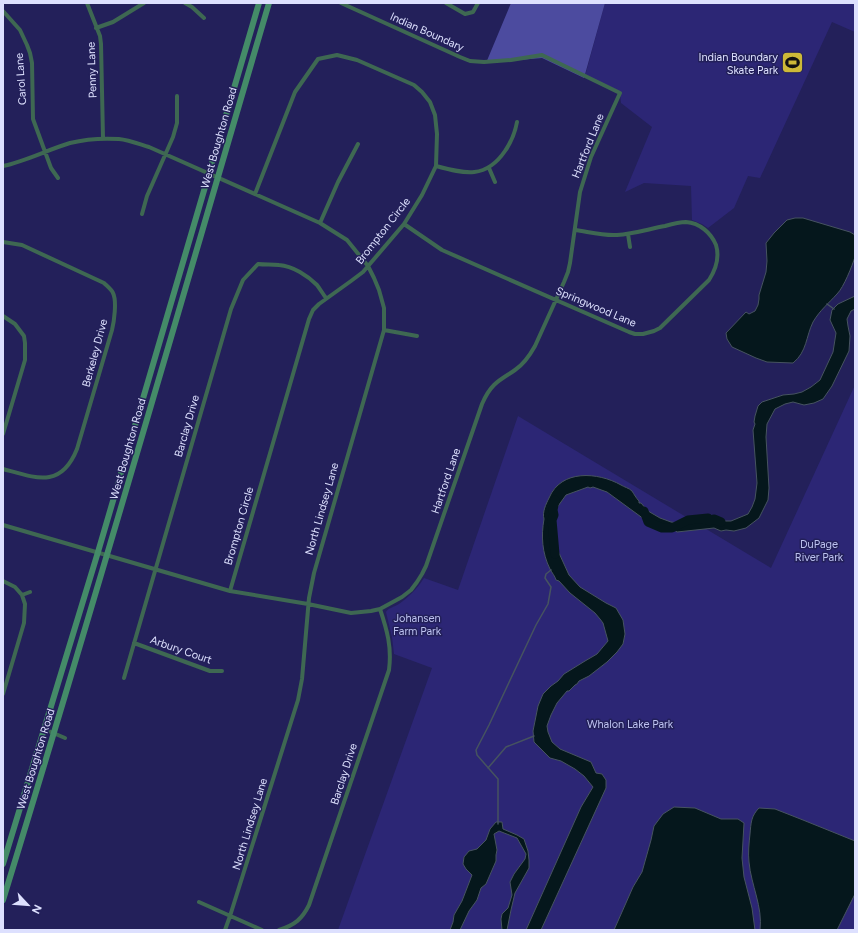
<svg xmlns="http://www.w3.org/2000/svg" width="858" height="933" viewBox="0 0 858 933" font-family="Figtree,sans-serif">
<rect width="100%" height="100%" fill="#23205a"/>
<path fill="#2c2675" d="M 605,3 L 855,3 L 855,32 L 832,22 L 760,178 L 748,176 L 734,208 L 708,228 L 702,224 L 692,220 L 691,186 L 644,183 L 625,192 L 652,127 L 621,103 L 620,93 L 585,76 Z
M 855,385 L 855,930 L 338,930 L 432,668 L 394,654 L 392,637 L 386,612 C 388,608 394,607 399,604 C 409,597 417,589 424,578 L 458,590 L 518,416 L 771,568 Z"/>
<path fill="#4c4b9f" d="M 511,3 L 605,3 L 584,78 L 542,58 L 486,63 Z"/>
<path fill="#05171c" stroke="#465360" d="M 795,218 L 803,218 L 850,232 L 855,235 C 855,242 856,251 855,257 C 852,266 844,287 837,294 C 829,303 820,310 813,322 C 806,336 807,352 793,363 L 767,362 L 756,358 L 732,347 L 727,339 L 726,333 L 746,312 L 749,314 L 755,311 L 758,305 L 759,299 L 759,295 L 766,272 L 767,261 L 766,243 L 774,233 L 787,220 Z
M 855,296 L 855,309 L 851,311 L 847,319 L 848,326 L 850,336 L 849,351 L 832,386 L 823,399 L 814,403 L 804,405 L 793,402 L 785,404 L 775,409 L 767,424 L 766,437 L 769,488 L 768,500 L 759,518 L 746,528 L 734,531 L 726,530 L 721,531 L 714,528 L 677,532 L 672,528 L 662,528 L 648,522 L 607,492 L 593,487 L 590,488 L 588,487 L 566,495 L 556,509 L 553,510 L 554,515 L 552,520 L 554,542 L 569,575 L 580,587 L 606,603 L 616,608 L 623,620 L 625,634 L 623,644 L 617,652 L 607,662 L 589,676 L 579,681 L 577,684 L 575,685 L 569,691 L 567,691 L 557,703 L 551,715 L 547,726 L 548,732 L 552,742 L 560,749 L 591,762 L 596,773 L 602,774 L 606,780 L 606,788 L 541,930 L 526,930 L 581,807 L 593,787 L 584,776 L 575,769 L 561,761 L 550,758 L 534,742 L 533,731 L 538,706 L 543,694 L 551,686 L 558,681 L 564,674 L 585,661 L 597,654 L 608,641 L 603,623 L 600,619 L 595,613 L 570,593 L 559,581 L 556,580 C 555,576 552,573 550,569 C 542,553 541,536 544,519 C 542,512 546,504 549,498 C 561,469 598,472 621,485 C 624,487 629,488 632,491 C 634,494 636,498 639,501 L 639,503 L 641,503 L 648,511 L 660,518 L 671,522 L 678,523 L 688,520 L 708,518 L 709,521 L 714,519 L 722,521 L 731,521 L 748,514 L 752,507 L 755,499 L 757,483 L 753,430 L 755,424 L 754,422 L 755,416 L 758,406 L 762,402 L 783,395 L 794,394 L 802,392 L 811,387 L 820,380 L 833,352 L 836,333 L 830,320 L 832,310 L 838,304 Z
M 674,807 L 695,808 L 721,819 L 738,819 L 744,823 L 742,858 L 744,877 L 752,908 L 755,930 L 614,930 L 633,887 L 642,872 L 651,840 L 654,826 L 663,814 Z
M 759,808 L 775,809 L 803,820 L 855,841 L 855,894 L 837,930 L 760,930 C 763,907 751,885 749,862 C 748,853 749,843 750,834 C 751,823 751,816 759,808 Z
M 496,822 L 502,822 L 503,829 L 517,835 L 524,839 L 528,851 L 529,860 L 529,868 L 515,893 L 511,910 L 507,930 L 502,930 L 501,919 L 502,914 L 508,908 L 512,895 L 510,882 L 514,874 L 525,859 L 526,854 L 517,838 L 499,831 L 494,834 L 497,850 L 496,855 L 496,861 L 486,884 L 481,888 L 477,900 L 469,911 L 460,930 L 450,930 L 453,922 L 454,915 L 462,901 L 472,875 L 466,869 L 463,864 L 464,857 L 469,851 L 477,849 L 486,840 L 490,829 Z"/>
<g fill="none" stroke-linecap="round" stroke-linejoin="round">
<path stroke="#465360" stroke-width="1.5" d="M 827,304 L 834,309
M 488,768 L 506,747 L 534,736
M 498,824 L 498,779 L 477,755 L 476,750 L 489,725 L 536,625 L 548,604 L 551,587 L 545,578 L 546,574 L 551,570"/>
<path stroke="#05171c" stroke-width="9" d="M 644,511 L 648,522 L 662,528 L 672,528 L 688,520 L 708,518 L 709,521 L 714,519 L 721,522
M 555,554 L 552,520 L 554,515 L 553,510 L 555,500"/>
<path stroke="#3e6852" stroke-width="4" d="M 87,3 L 100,36 L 101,44 L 103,138
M 185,3 L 192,7 L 204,18
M 446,3 L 465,14 L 473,12 L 478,3
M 3,11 L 20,30 L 27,45 L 30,53 L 32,63 L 33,119 L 51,168 L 58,178
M 96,28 L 113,22 L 144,3
M 3,166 C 26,161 47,150 70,143 C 86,139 103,138 119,139 C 129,140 139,144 149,147 L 320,223 L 347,240 L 368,266 L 374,278 L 379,290 L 384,308 L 384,330 L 314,573 L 309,598 L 302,679 L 298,700 L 230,916 L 225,930
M 436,166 C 465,174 486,179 505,151 C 512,141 515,133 517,122
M 489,168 L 495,182
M 142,214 L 147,196 L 173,137 L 177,123 L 177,96
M 320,223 L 338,182 L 358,144
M 404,224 L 442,250 L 629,332 L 635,334 L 643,334 L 654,331 L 660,328 L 709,280 C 716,269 720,258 716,245 C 711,233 700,223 686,222 C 679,222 672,224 665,226 C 649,229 633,234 617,235 C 603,236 589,232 575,230
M 628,234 L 630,247
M 3,242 L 22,245 L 104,283 C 107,286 112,290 113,293 C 117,301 114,322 112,330 L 77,449 C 61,489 36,478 3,469
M 3,316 L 15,324 L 24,336 L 25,343 L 25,360 L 3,434
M 384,330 L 417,336
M 3,525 L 230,591 L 308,604 L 351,613 L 371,611 L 380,609 L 402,597 L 411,590 L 417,582 L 422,574 L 426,566 L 482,404 C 485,397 489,390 494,385 C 500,379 508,375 515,370 C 524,364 530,355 535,346 L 564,282 L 568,272 L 570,263 L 580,192 L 591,157 L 620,93 L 542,55 L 511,60 L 484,62 L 470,61 L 460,57 L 341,3
M 3,581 L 15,587 L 22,595 L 25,604 L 24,623 L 3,694
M 230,591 L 309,319 L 313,310 L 319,304 L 351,281 L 363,272 L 404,224 L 422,195 L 436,166 L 437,134 L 435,115 L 430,102 L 422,92 L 414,85 L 357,60 L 337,55 L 318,59 L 295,92 L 255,194
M 22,595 L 30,592
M 134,643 L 210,671 L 222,671
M 124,678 L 231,309 L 243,280 L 258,264 C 265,265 272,264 279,265 C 293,266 308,276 317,285 C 320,289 323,294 326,298
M 44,729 L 65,738
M 199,902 L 262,930
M 279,930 C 295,925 302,919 309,905 L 389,670 C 392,647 387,630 380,609"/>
<path stroke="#448b68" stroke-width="6" d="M 3,864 L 98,552 L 259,3
M 3,900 C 95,602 181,302 269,3"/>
</g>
<defs>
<symbol id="stadium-square" viewBox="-11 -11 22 22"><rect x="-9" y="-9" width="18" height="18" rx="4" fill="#cdb938" stroke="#23205a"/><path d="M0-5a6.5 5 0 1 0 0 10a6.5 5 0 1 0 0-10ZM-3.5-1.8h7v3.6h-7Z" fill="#111"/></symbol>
</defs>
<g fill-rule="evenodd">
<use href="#stadium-square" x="780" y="50" width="25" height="25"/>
</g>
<g text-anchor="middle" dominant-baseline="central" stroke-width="3" stroke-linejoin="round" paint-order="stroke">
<g font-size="11" fill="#dde0fe" stroke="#23205a">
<text transform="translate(427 32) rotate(24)">Indian Boundary</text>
<text transform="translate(92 70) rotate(-92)">Penny Lane</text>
<text transform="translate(21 79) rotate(-94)">Carol Lane</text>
<text transform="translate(219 138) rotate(-74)">West Boughton Road</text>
<text transform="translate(588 146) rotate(-68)">Hartford Lane</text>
<text transform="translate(383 231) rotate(-52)">Brompton Circle</text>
<text transform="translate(596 307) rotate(23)">Springwood Lane</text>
<text transform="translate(95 353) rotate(-75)">Berkeley Drive</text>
<text transform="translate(187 426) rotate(-74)">Barclay Drive</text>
<text transform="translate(128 449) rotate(-74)">West Boughton Road</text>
<text transform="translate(446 481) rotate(-71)">Hartford Lane</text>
<text transform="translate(322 509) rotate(-74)">North Lindsey Lane</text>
<text transform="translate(239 526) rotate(-74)">Brompton Circle</text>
<text transform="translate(181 650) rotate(19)">Arbury Court</text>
<text transform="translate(36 759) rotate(-73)">West Boughton Road</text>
<text transform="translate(344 774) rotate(-72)">Barclay Drive</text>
<text transform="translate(250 824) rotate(-73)">North Lindsey Lane</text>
</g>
<g font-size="11" fill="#dde0fe" stroke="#23205a" text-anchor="end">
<text x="778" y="57">Indian Boundary<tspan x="778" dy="13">Skate Park</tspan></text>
</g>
<g font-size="11" fill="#bcc1ef" stroke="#23205a">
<text x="819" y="544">DuPage<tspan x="819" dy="13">River Park</tspan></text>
<text x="417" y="618">Johansen<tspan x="417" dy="13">Farm Park</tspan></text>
<text x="630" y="724">Whalon Lake Park</text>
</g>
</g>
<rect width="858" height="933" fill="none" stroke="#dde0fe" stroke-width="8"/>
<g transform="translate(28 905) rotate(116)" stroke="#23205a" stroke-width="3" paint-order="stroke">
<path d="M0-3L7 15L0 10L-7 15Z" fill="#dde0fe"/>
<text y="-6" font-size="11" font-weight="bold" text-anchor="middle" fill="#dde0fe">N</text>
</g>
</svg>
